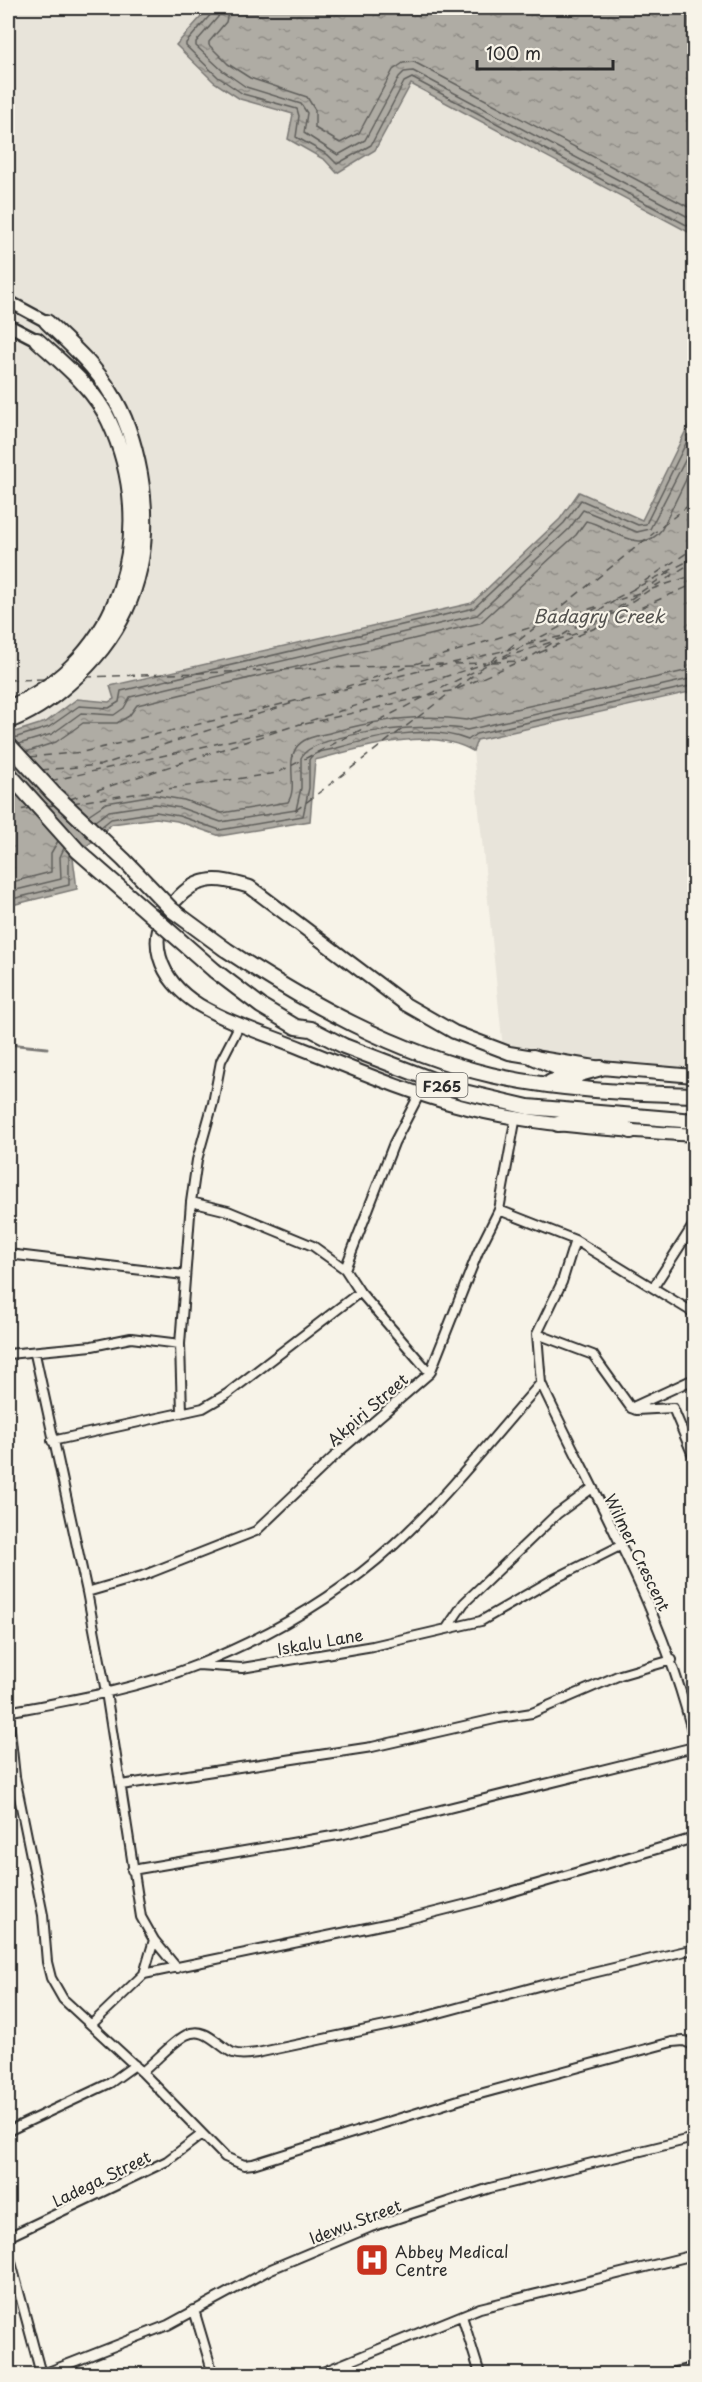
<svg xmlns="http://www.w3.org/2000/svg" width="702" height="2382" viewBox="0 0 702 2382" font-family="'Playpen Sans',sans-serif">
<defs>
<pattern id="water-ripples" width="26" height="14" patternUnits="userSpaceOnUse" patternTransform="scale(1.5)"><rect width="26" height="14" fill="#afaca4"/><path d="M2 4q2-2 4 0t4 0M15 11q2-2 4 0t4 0" fill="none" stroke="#8f8c86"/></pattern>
</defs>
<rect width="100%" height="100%" fill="#f7f3e8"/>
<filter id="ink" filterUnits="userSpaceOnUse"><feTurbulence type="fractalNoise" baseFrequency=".0167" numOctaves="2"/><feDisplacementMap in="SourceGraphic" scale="12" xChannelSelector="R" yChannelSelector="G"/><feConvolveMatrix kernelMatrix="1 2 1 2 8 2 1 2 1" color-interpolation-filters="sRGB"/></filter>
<g filter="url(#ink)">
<path fill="#e8e4da" d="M 8,8 L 209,8 L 176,45 L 240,99 L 294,114 L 288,139 L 325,160 L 337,173 L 375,150 L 410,84 L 694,235 L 694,414 L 642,520 L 579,492 L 560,519 L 472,603 L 110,686 L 115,699 L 109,702 L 77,699 L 46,722 L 8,734 Z
M 694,691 L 694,1076 L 503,1049 L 473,751 L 476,740 Z"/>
<path fill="url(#water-ripples)" stroke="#7a7874" stroke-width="1.5" d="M 209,8 L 694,8 L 694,235 L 411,84 L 375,150 L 337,173 L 325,160 L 288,139 L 293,114 L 240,99 L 214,82 L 176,45 Z
M 694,414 L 694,691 L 477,740 L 473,751 C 429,725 361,748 315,760 L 310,821 L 220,836 L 177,821 L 156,818 L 112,824 L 73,858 L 77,889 L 8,906 L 8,734 L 46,722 L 77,699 L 109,702 L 114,699 L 110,686 L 472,603 L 560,519 L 579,492 L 642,520 Z"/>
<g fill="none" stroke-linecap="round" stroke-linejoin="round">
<path stroke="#605f5b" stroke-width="1.5" d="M 213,8 L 212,13 L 186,43 L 186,46 L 218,77 L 243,94 L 297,109 L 299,116 L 296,137 L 328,155 L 337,164 L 371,145 L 404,82 L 412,78 L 694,229
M 220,8 L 218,17 L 196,42 L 196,46 L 223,71 L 246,87 L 301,104 L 307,113 L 304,133 L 338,155 L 365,140 L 399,77 L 404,72 L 413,71 L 694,220
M 229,8 L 226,22 L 209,42 L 209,45 L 228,64 L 250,78 L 307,97 L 315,110 L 315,128 L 340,143 L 359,133 L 393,70 L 403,63 L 414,62 L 694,210
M 14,738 L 49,727 L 79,706 L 109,708 L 119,702 L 121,691 L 474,608 L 564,523 L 581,500 L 638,525 L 646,524 L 694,427
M 19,744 L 52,734 L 81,713 L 114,715 L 124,708 L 130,697 L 477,615 L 569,529 L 583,510 L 637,532 L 650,529 L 694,443
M 26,752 L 56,742 L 83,723 L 117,723 L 129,716 L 137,705 L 480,623 L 576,535 L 586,521 C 610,526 642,558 662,529 L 694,463
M 88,815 L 106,803 L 154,795 L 184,800 L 222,813 L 288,802 C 298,787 286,764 296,748 C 304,736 320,736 333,732 C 376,720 422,713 466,720 L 694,669
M 95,821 L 109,811 L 155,804 L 181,808 L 221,822 L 296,810 L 301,788 L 301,758 C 312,731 440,722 467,730 L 694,678
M 101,827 L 111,819 L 156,812 L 179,816 L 220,830 L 303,816 L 309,788 L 309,760 C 313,751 327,751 337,748 C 376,737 429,724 468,740 L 476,734 L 694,685
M 8,883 L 51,872 L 51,853 L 58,841
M 8,892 L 61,879 L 60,857 L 64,848
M 8,900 L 69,885 L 69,853"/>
<path stroke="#7a7874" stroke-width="3" d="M 8,1044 L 47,1048"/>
<path stroke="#53524f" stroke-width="1.5" stroke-dasharray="8 6" stroke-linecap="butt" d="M 687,561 L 694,555
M 633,589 L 694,548
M 652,589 L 694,575
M 618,600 L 639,593
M 608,617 L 694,561
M 541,623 L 694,501
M 563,635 L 619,598
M 526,645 L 571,634
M 508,649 L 537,626
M 539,653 L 694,584
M 503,658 L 584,631 L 673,570
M 491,661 L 504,651
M 493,662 L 525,661 L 552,643
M 415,664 L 602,605
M 454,664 L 485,663
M 85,677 L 443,664
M 8,680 L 47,679
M 455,689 L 480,670
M 332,691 L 408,667
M 430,695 L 455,690 L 518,662
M 305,724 L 423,697
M 29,757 L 83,752 L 519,647
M 41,770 L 101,765 L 305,699
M 50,781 L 282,729
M 8,791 L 13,790
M 70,799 L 490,662
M 72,803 L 277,773 L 694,558
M 45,806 L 55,805
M 8,808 L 22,809
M 295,811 L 451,692
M 8,812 L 31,808"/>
<defs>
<path id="street" d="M 191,1202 L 228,1211 L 313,1246 L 345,1269 L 360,1292 L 430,1373
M 499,1210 L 575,1240 L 694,1313
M 8,1254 L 184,1275
M 345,1269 L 394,1143 L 420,1093
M 653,1288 L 694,1224
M 537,1334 L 593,1355 L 631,1408 L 636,1410 L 673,1408 L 694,1458
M 8,1354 L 92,1346 L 131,1338 L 180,1344
M 35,1354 L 87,1592 L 106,1692 L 141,1917 L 154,1940 L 144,1974
M 541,1383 C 596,1500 664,1612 694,1739
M 631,1408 L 694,1379
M 182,1412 L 180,1344 L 191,1202 L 197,1160 L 213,1103 L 221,1061 L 240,1024
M 52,1441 L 203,1408 L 227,1394 L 360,1292
M 87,1592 L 142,1576 L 256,1531 L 341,1450 L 430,1373 L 478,1252 L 499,1210 L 516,1116
M 447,1628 L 464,1603 L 557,1514 L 591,1489
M 198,1665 L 242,1668 L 373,1646 L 481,1621 L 552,1580 L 620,1546
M 8,1711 L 15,1777 L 43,1915 L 47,1962 L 51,1978 L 63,1999 L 142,2072 L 225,2157 L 244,2165 L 253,2164 L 465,2098 L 672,2042 L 684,2041 L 693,2045 L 694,2050
M 8,1712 C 71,1700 137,1689 197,1665 C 270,1636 337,1597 394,1545 C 448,1496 493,1437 541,1383 L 537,1334 L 562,1282 L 575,1240
M 121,1785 L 372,1747 L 499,1718 L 532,1713 L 620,1675 L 672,1660
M 132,1870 L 344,1834 L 694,1747
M 154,1940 L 177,1968
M 92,2024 L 144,1974 L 400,1921 L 487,1899 L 694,1838
M 142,2072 C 156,2061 171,2043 186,2035 C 205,2025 218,2046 233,2053 C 241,2056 249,2054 257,2053 L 409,2021 L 542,1985 L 694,1949
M 8,2131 L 110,2083 L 135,2065
M 8,2237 L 167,2161 L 201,2135
M 8,2251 L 41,2374
M 194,2310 L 213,2374
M 462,2316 L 480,2374
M 43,2374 L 168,2325 L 271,2269 L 371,2227 L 490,2188 L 694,2138
M 318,2374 L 480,2308 L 694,2255"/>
<path id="secondary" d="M 8,301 L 47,322
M 8,325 L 37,340
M 672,2374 L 694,2369"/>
<path id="primary" d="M 694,1076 L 601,1068 L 509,1053 L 454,1032 L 405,1004 L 250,887 C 236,883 221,878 206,881 C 194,883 184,891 176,900 C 141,936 160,981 199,1005 C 231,1024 269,1035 303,1049 C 354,1069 404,1091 456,1105 C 533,1126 615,1130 694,1135"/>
<path id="highway" d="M 8,708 C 123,660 160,530 109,421 C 94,388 63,364 37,340
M 8,721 C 31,713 51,699 69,683 C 134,627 154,556 140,474 C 135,447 126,416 111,393 C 94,365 70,344 47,322
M 225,949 C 307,1003 394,1052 491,1075 C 557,1090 627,1093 694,1095
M 215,971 L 261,1006 L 296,1027 L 311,1029 L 344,1046 L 464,1092 L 528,1107 L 694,1121
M 533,1057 L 577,1076
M 551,1082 L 601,1068
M 602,1119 L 631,1131
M 558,1124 L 595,1119"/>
</defs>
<use href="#street" stroke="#2b2b2b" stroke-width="12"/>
<use href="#secondary" stroke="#2b2b2b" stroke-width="15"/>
<use href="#primary" stroke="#2b2b2b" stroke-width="16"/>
<use href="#highway" stroke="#2b2b2b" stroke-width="18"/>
<use href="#street" stroke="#f7f3e8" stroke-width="8"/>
<use href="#secondary" stroke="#f7f3e8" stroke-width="10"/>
<use href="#primary" stroke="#f7f3e8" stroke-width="12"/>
<use href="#highway" stroke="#f7f3e8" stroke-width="14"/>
<defs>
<path id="highway-bridge" d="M 8,744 L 53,793 L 124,860 L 172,910 L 225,949
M 8,773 L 78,851 L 215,971"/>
</defs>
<use href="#highway-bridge" stroke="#2b2b2b" stroke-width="18" stroke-linecap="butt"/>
<use href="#highway-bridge" stroke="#f7f3e8" stroke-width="14"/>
</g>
</g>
<defs>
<symbol id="hospital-square" viewBox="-11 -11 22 22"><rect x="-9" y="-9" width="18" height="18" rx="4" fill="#c8321e" stroke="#f7f3e8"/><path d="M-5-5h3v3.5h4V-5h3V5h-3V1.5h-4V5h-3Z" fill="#fff"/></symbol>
</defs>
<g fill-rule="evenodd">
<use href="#hospital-square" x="353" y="2241" width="38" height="38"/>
</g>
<g text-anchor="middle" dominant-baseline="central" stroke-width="4.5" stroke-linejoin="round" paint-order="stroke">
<rect fill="#f7f3e8" stroke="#686764" stroke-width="1.5" x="416.5" y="1073" width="51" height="24" rx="4.5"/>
<g font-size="15" font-weight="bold" fill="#2b2b2b">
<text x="442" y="1085">F265</text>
</g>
<g font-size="16" fill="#2b2b2b" stroke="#f7f3e8">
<text transform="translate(367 1409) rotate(-41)">Akpiri Street</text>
<text transform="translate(638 1552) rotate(64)">Wilmer Crescent</text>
<text transform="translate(320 1641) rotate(-10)">Iskalu Lane</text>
<text transform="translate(101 2178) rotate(-26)">Ladega Street</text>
<text transform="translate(355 2221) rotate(-21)">Idewu Street</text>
</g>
<g font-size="16" fill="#2b2b2b" stroke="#f7f3e8" text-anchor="start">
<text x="395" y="2251">Abbey Medical<tspan x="395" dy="18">Centre</tspan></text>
</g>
<g font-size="18" font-style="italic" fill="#53524f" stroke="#f7f3e8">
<text x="599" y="615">Badagry Creek</text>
</g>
</g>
<rect width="702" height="2382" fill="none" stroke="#f7f3e8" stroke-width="30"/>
<rect x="15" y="15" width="672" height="2352" fill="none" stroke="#2b2b2b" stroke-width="2" filter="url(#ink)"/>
<path d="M477 60v9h136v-9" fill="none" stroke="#2b2b2b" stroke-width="3"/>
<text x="486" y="60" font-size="18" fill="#2b2b2b" stroke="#f7f3e8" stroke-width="4.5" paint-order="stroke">100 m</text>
</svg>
